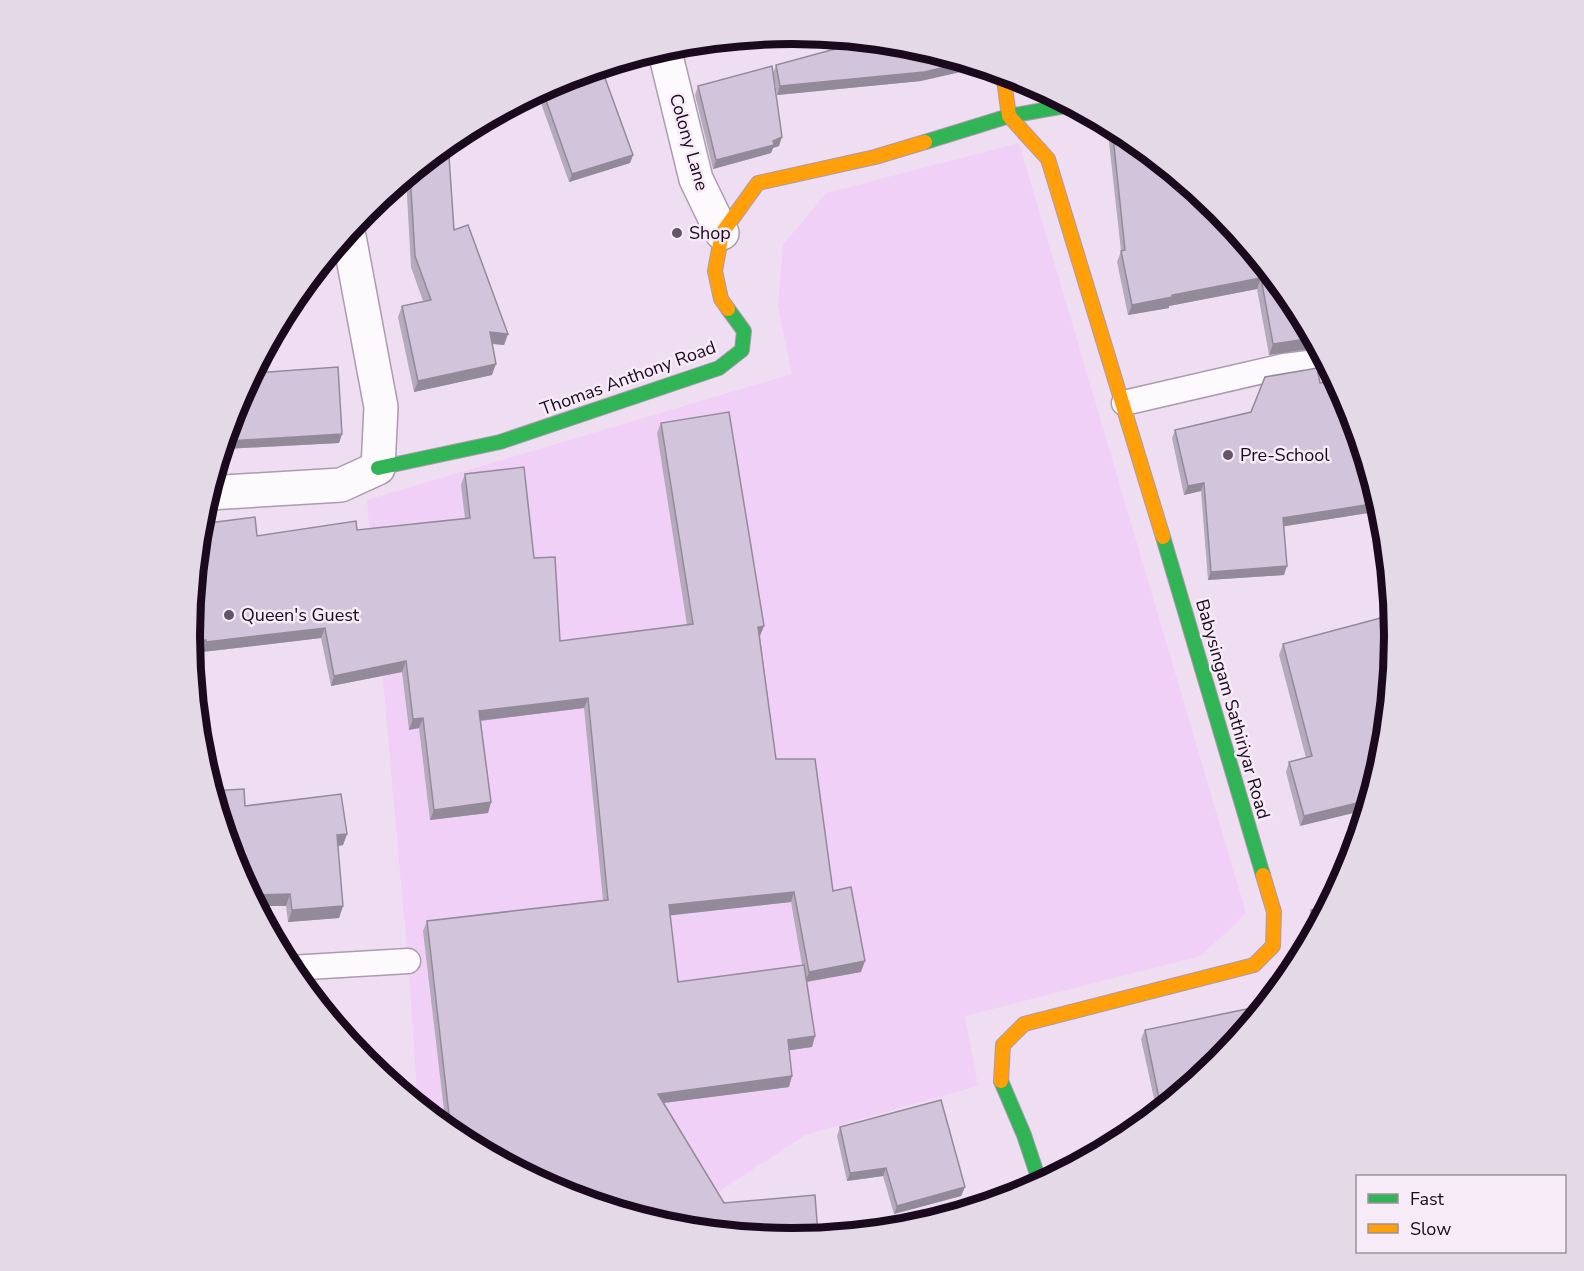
<svg xmlns="http://www.w3.org/2000/svg" width="1584" height="1271" viewBox="0 0 1584 1271" font-family="'Nunito Sans',sans-serif">
<rect width="100%" height="100%" fill="#efdef2"/>
<path fill="#f0d0f6" d="M 1019,143 L 1246,913 L 1201,956 L 965,1016 L 978,1086 L 805,1135 L 685,1214 L 457,1136 L 418,1104 L 408,961 L 367,500 L 792,374 L 778,306 L 783,245 L 826,193 Z"/>
<g fill="none" stroke-linecap="round" stroke-linejoin="round">
<defs>
<path id="lane" d="M 1124,403 L 1284,366 L 1325,361
M 290,968 L 408,961"/>
<path id="street" d="M 664,48 L 696,179 L 722,233
M 209,493 L 341,485 L 378,468 L 381,407 L 348,231"/>
<path id="fast" d="M 925,142 L 1009,116 L 1071,105
M 378,468 L 500,442 L 719,368 L 742,350 L 744,331 L 728,309
M 1163,537 L 1263,875
M 1001,1081 L 1024,1135 L 1040,1183"/>
<path id="slow" d="M 1003,73 L 1009,116 L 1048,159 L 1163,537
M 728,309 L 721,299 L 715,271 L 722,233 L 758,183 L 875,157 L 925,142
M 1001,1081 L 1003,1045 L 1024,1024 L 1254,965 L 1273,946 L 1274,912 L 1263,875"/>
</defs>
<use href="#lane" stroke="#ab9bae" stroke-width="27"/>
<use href="#street" stroke="#ab9bae" stroke-width="36"/>
<use href="#fast" stroke="#ab9bae" stroke-width="16"/>
<use href="#slow" stroke="#ab9bae" stroke-width="16"/>
<use href="#lane" stroke="#fdfafd" stroke-width="24"/>
<use href="#street" stroke="#fdfafd" stroke-width="33"/>
<use href="#fast" stroke="#30b455" stroke-width="14"/>
<use href="#slow" stroke="#ff9f0a" stroke-width="14"/>
</g>
<path fill="#b5a9bc" fill-rule="evenodd" d="M 776,65 L 921,81 L 777,95 L 774,76 L 779,146 L 773,148 L 771,153 L 713,169 L 695,95 L 698,86 L 773,73 Z
M 562,79 L 633,155 L 630,163 L 569,182 L 537,92 Z
M 1107,124 L 1127,135 L 1218,210 L 1309,349 L 1269,355 L 1257,289 L 1169,306 L 1169,308 L 1128,315 L 1117,262 L 1121,251 Z
M 448,142 L 454,230 L 508,334 L 504,345 L 492,344 L 492,375 L 414,392 L 398,317 L 402,306 L 423,301 L 411,267 L 406,177 Z
M 1320,383 L 1349,405 L 1381,511 L 1284,526 L 1284,575 L 1208,580 L 1201,491 L 1184,495 L 1172,438 L 1175,430 L 1251,412 Z
M 236,405 L 342,434 L 339,443 L 225,449 L 224,442 Z
M 661,423 L 760,636 L 776,759 L 833,891 L 861,972 L 807,982 L 815,1036 L 812,1047 L 789,1050 L 789,1087 L 664,1103 L 674,1226 L 561,1192 L 457,1136 L 446,1127 L 423,931 L 427,921 L 603,900 L 584,708 L 481,721 L 491,802 L 488,813 L 430,820 L 419,728 L 409,730 L 402,672 L 331,686 L 321,638 L 202,652 L 202,650 L 191,652 L 190,635 L 257,536 L 357,530 L 465,519 L 461,485 L 465,474 L 534,558 L 560,641 L 687,625 L 657,433 ZM 791,902 L 802,965 L 678,982 L 670,915 Z
M 1392,615 L 1300,826 L 1286,772 L 1289,762 L 1306,758 L 1279,655 L 1283,644 Z
M 245,806 L 347,834 L 343,845 L 338,846 L 343,906 L 339,918 L 288,922 L 286,906 L 257,906 L 235,866 Z
M 1327,906 L 1312,934 L 1308,919 L 1311,910 Z
M 1145,1030 L 1218,1062 L 1157,1112 L 1141,1039 Z
M 840,1127 L 965,1187 L 961,1196 L 894,1214 L 883,1176 L 847,1181 L 837,1136 Z"/>
<path fill="#938a99" d="M 968,62 L 983,67 L 921,81 L 777,95 L 780,86 Z
M 782,137 L 779,146 L 773,148 L 771,153 L 713,169 L 716,160 Z
M 633,155 L 630,163 L 569,182 L 572,174 Z
M 1261,278 L 1257,289 L 1169,306 L 1169,308 L 1128,315 L 1132,305 L 1172,295 Z
M 490,332 L 508,334 L 504,345 L 486,343 Z
M 1313,338 L 1309,349 L 1269,355 L 1273,344 Z
M 496,364 L 492,375 L 414,392 L 418,381 Z
M 342,434 L 339,443 L 225,449 L 228,441 Z
M 1204,483 L 1201,491 L 1184,495 L 1188,486 Z
M 1378,503 L 1381,511 L 1280,527 L 1283,518 Z
M 1287,566 L 1284,575 L 1208,580 L 1211,572 Z
M 764,626 L 760,636 L 754,637 L 758,627 Z
M 325,628 L 321,638 L 202,652 L 206,642 Z
M 206,640 L 202,650 L 191,652 L 190,642 Z
M 406,661 L 402,672 L 331,686 L 334,676 Z
M 588,698 L 584,708 L 476,721 L 479,711 Z
M 423,718 L 419,728 L 409,730 L 413,719 Z
M 1369,800 L 1366,810 L 1300,826 L 1304,816 Z
M 491,802 L 488,813 L 430,820 L 434,810 Z
M 347,834 L 343,845 L 333,847 L 337,835 Z
M 794,892 L 791,902 L 665,916 L 669,905 Z
M 290,894 L 286,906 L 257,906 L 251,895 Z
M 343,906 L 339,918 L 288,922 L 292,910 Z
M 865,961 L 861,972 L 805,982 L 809,972 Z
M 815,1036 L 812,1047 L 784,1051 L 788,1040 Z
M 792,1076 L 789,1087 L 655,1104 L 658,1094 Z
M 886,1168 L 883,1176 L 847,1181 L 850,1173 Z
M 965,1187 L 961,1196 L 894,1214 L 897,1206 Z
M 598,1199 L 596,1203 L 587,1200 Z"/>
<path fill="#d2c5db" stroke="#938a99" stroke-width="1.5" d="M 868,40 L 910,45 L 968,62 L 924,72 L 780,86 L 776,65 Z
M 772,66 L 782,137 L 773,141 L 774,145 L 716,160 L 698,86 Z
M 601,67 L 633,155 L 572,174 L 542,89 L 562,79 Z
M 1112,127 L 1127,135 L 1218,210 L 1293,301 L 1313,338 L 1273,344 L 1261,278 L 1172,295 L 1172,297 L 1132,305 L 1121,251 L 1125,250 Z
M 448,142 L 454,230 L 468,225 L 508,334 L 490,332 L 496,364 L 418,381 L 402,306 L 431,300 L 415,256 L 410,173 Z
M 338,367 L 342,434 L 228,441 L 227,432 L 236,405 L 253,373 Z
M 1317,368 L 1320,383 L 1336,381 L 1349,405 L 1378,503 L 1283,518 L 1287,566 L 1211,572 L 1204,483 L 1188,486 L 1175,430 L 1251,412 L 1265,377 Z
M 729,412 L 764,626 L 758,627 L 776,759 L 815,759 L 833,891 L 851,887 L 865,961 L 809,972 L 794,892 L 669,905 L 678,982 L 804,965 L 815,1036 L 788,1040 L 792,1076 L 658,1094 L 724,1203 L 815,1195 L 818,1235 L 792,1238 L 674,1226 L 598,1203 L 598,1199 L 587,1200 L 561,1192 L 457,1136 L 451,1132 L 427,921 L 608,900 L 588,698 L 479,711 L 491,802 L 434,810 L 423,718 L 413,719 L 406,661 L 334,676 L 325,628 L 206,642 L 206,640 L 190,642 L 190,635 L 201,524 L 255,517 L 257,536 L 356,521 L 357,530 L 470,518 L 465,474 L 524,467 L 534,558 L 555,557 L 560,641 L 693,624 L 661,423 Z
M 1392,615 L 1394,636 L 1383,753 L 1369,800 L 1304,816 L 1289,762 L 1312,756 L 1283,644 Z
M 244,789 L 245,806 L 341,794 L 347,834 L 337,835 L 343,906 L 292,910 L 290,894 L 251,895 L 235,866 L 212,791 Z
M 1327,906 L 1316,927 L 1311,910 Z
M 1247,1009 L 1249,1023 L 1218,1062 L 1161,1108 L 1145,1030 Z
M 941,1100 L 965,1187 L 897,1206 L 886,1168 L 850,1173 L 840,1127 Z"/>
<g fill="#655468" stroke="#f6ebf7" stroke-width="2">
<circle cx="677" cy="233" r="6"/>
<circle cx="1228" cy="455" r="6"/>
<circle cx="229" cy="615" r="6"/>
</g>
<g text-anchor="middle" dominant-baseline="central" stroke-width="5" stroke-linejoin="round" paint-order="stroke">
<g font-size="18" fill="#1b091e" stroke="#f6ebf7">
<text transform="translate(689 142) rotate(74)">Colony Lane</text>
<text transform="translate(628 378) rotate(-20)">Thomas Anthony Road</text>
<text transform="translate(1233 709) rotate(74)">Babysingam Sathiriyar Road</text>
</g>
<g font-size="18" fill="#1b091e" stroke="#f6ebf7" text-anchor="start">
<text x="689" y="233">Shop</text>
<text x="1240" y="455">Pre-School</text>
<text x="241" y="615">Queen's Guest</text>
</g>
</g>
<path d="M0 0H1584V1271H0ZM200 636a592 592 0 1 1 1184 0a592 592 0 1 1-1184 0Z" fill="#e4d9e6" fill-rule="evenodd"/>
<path fill="none" stroke="#1b091e" stroke-width="8" d="M200 636a592 592 0 1 1 1184 0a592 592 0 1 1-1184 0Z"/>
<rect x="1356" y="1175" width="210" height="78" fill="#f6ebf7" stroke="#9e91a0" stroke-width="1.5"/>
<rect x="1368" y="1194" width="30" height="9" fill="#30b455" stroke="#9e91a0" stroke-width="1.5"/>
<text x="1410" y="1205" font-size="18" fill="#1b091e">Fast</text>
<rect x="1368" y="1224" width="30" height="9" fill="#ff9f0a" stroke="#9e91a0" stroke-width="1.5"/>
<text x="1410" y="1235" font-size="18" fill="#1b091e">Slow</text>
</svg>
